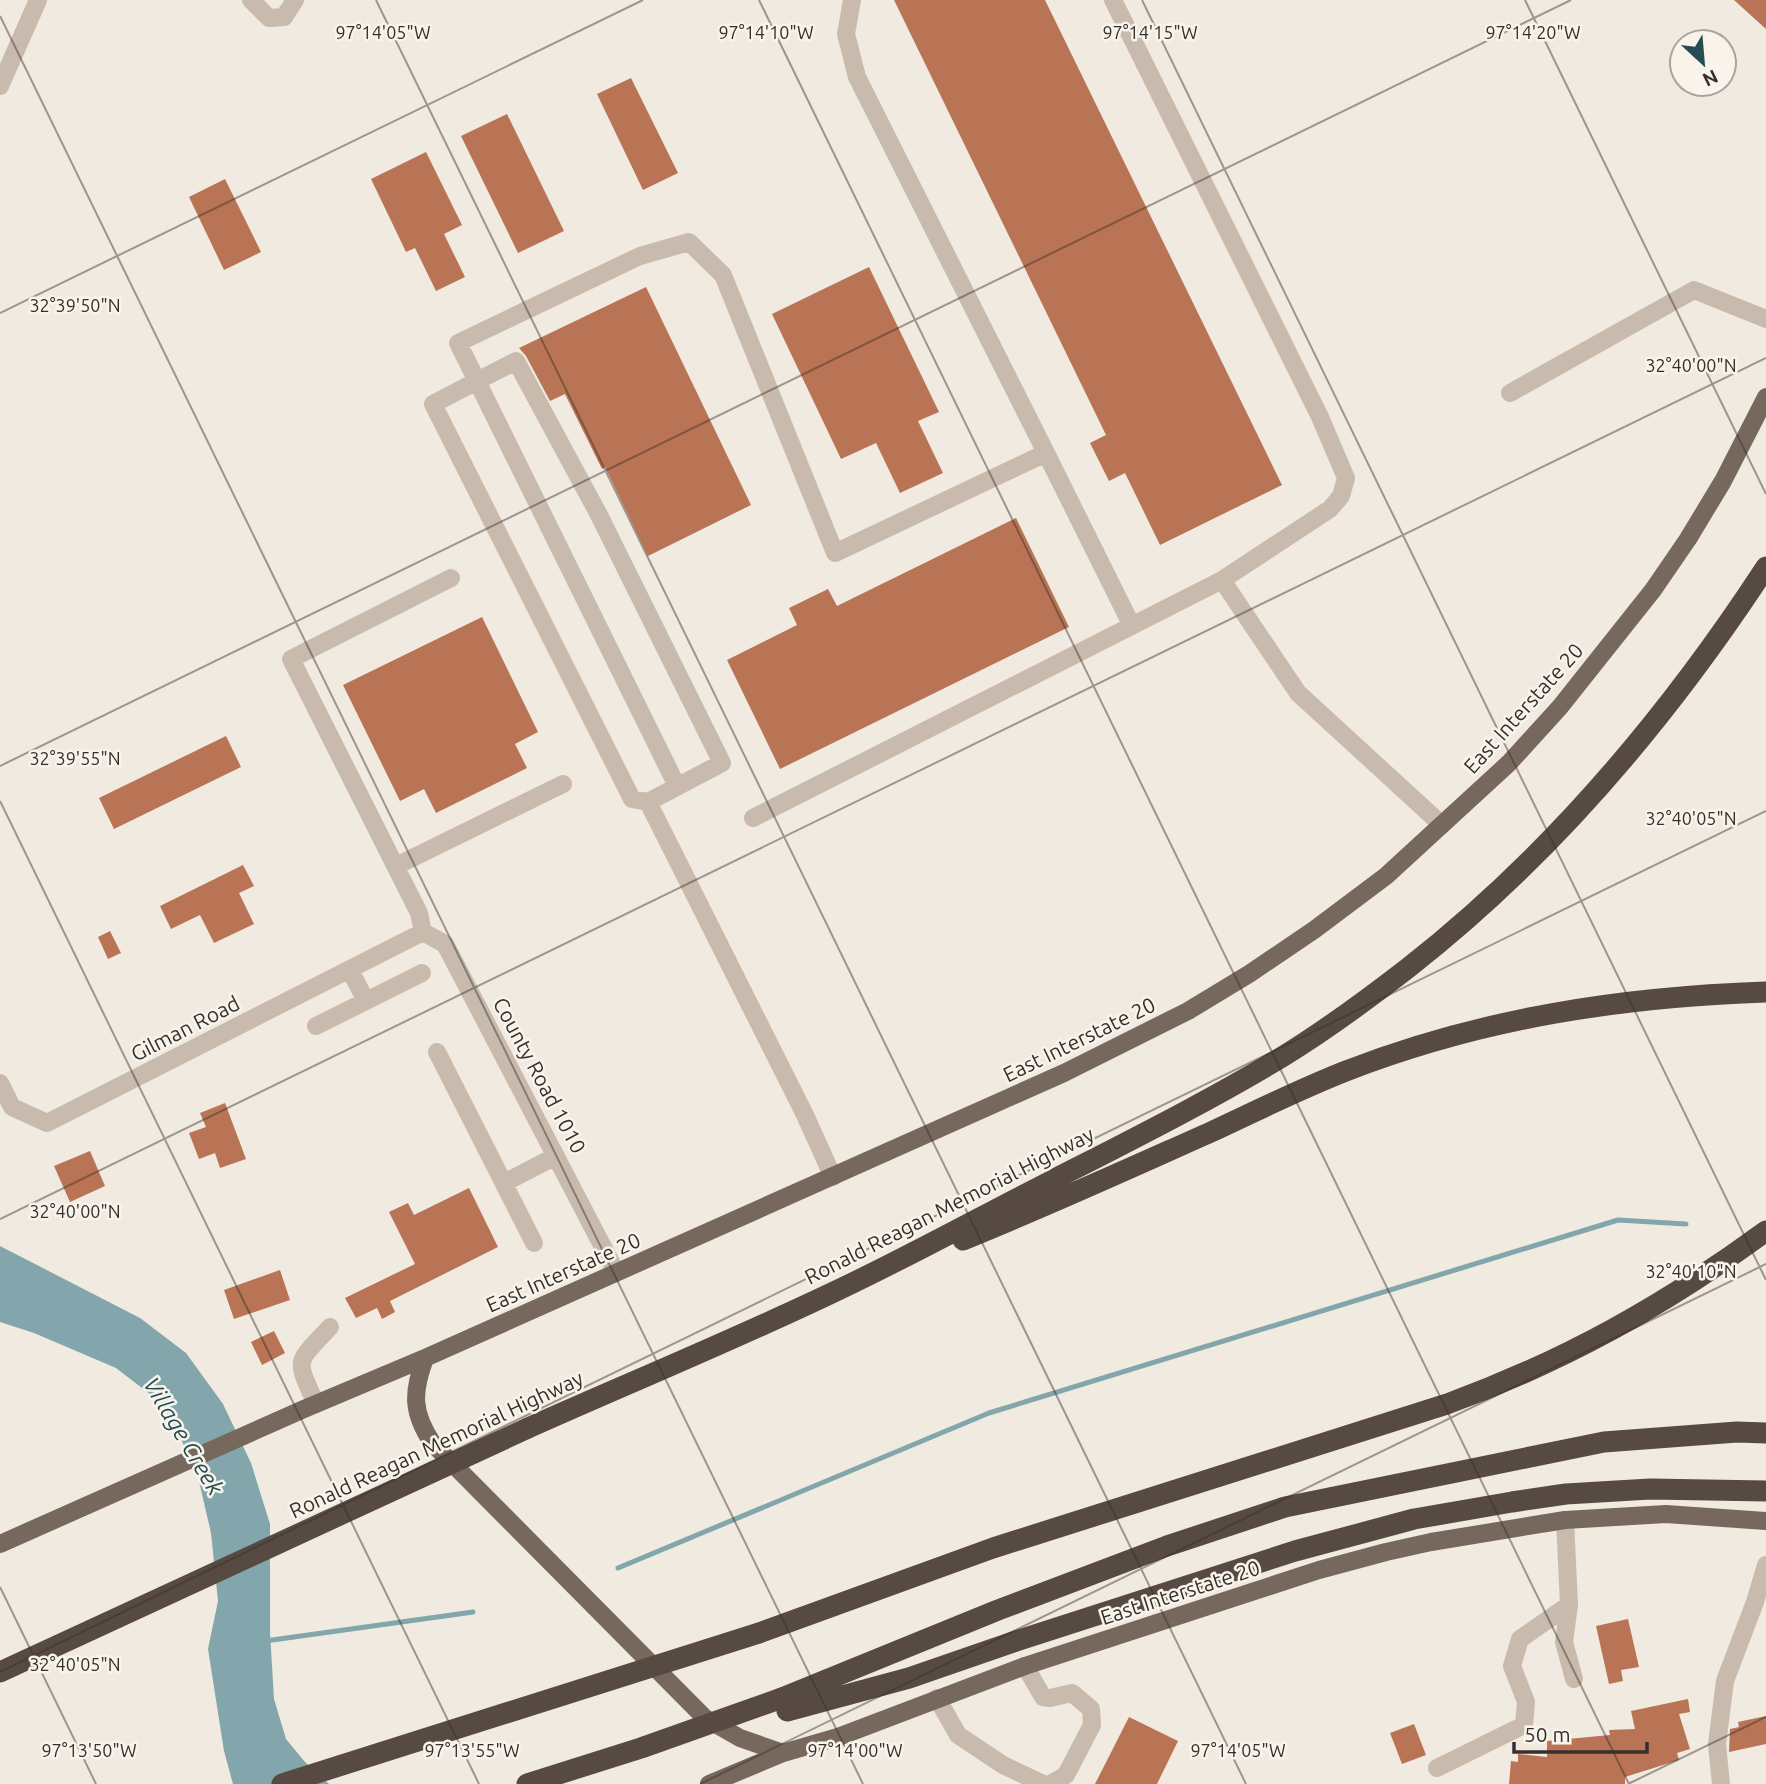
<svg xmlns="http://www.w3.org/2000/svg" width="1766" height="1784" viewBox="0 0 1766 1784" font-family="Ubuntu,sans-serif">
<rect width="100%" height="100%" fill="#f0eae0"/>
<path fill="#82a6ab" d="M 0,1246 L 140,1318 L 186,1353 L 223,1404 L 251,1463 L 270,1524 L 270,1632 L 274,1699 L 286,1739 L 305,1762 L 329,1784 L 233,1784 L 224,1751 L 208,1649 L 218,1601 L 211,1533 L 198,1477 L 177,1430 L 159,1401 L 116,1368 L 34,1333 L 0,1322 Z"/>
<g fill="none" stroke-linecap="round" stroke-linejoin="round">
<path stroke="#82a6ab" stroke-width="5" d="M 618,1568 L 989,1413 L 1618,1220 L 1686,1224
M 265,1641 L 473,1612"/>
</g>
<path fill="#b97455" d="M 894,0 L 1045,0 L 1282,485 L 1160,545 L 1125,473 L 1109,481 L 1090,443 L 1106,435 Z
M 1734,0 L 1766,0 L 1766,29 Z
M 631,78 L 678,173 L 643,190 L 597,94 Z
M 507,114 L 564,231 L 518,253 L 461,136 Z
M 426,152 L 462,225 L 444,234 L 465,277 L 436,291 L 415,248 L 406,252 L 371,179 Z
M 225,179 L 261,252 L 224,270 L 189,197 Z
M 869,267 L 939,412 L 918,421 L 943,473 L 900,493 L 876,443 L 841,459 L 772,314 Z
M 646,287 L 751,505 L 648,556 L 605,467 L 602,469 L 565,394 L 550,401 L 526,356 L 519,348 Z
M 1016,518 L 1069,627 L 780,769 L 727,660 L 797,625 L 789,608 L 828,589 L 837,606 Z
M 482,617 L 538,732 L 515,744 L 527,768 L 436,813 L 424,789 L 400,801 L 343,685 Z
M 226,736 L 241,767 L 114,829 L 99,798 Z
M 243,865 L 254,886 L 239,893 L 254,924 L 214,943 L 200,915 L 171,929 L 160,906 Z
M 110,931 L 121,953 L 108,959 L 98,937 Z
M 225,1103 L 246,1159 L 220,1168 L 215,1153 L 199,1159 L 189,1133 L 206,1127 L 200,1113 Z
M 90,1151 L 105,1186 L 70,1202 L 54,1166 Z
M 469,1188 L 498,1247 L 390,1301 L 395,1312 L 382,1319 L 377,1308 L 356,1318 L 345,1298 L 415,1264 L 389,1212 L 408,1203 L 414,1215 Z
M 280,1270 L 290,1300 L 234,1319 L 224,1290 Z
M 274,1331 L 285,1353 L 262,1365 L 251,1342 Z
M 1628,1619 L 1639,1667 L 1621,1670 L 1623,1681 L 1609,1684 L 1596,1626 Z
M 1688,1699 L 1690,1712 L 1679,1714 L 1690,1749 L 1677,1753 L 1679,1760 L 1625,1777 L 1625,1784 L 1509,1784 L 1511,1761 L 1518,1762 L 1518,1754 L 1547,1757 L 1547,1741 L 1610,1735 L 1609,1730 L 1635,1729 L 1631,1711 Z
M 1766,1716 L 1766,1744 L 1729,1752 L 1730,1729 L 1739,1727 L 1738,1722 Z
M 1129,1717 L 1178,1741 L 1157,1784 L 1095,1784 Z
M 1414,1724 L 1426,1755 L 1402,1764 L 1390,1733 Z"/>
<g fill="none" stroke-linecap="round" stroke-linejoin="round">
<path stroke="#c8bbad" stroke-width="18" d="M 251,0 L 269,18 L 284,17 L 295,0
M 852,0 L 846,34 L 857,77 L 1046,453
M 1113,0 L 1320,417 L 1346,478 L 1341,496 L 1330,509 L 1222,580
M 0,86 L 38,0
M 1510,393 L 1694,290 L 1766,319
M 677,786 L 477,381 L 516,361 L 599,515 L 722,763 L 648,802 L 632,799 L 433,404 L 477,381 L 458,343 L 640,256 L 689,242 L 723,275 L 835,553 L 1046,453 L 1132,626
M 648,802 L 805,1115 L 833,1177
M 753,818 L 1222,580 L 1298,693 L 1442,825
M 396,866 L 563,784
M 423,932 L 419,913 L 291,659 L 451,578
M 350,970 L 366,1001
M 316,1026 L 422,973
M 437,1052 L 534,1243
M 0,1083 L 12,1107 L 47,1123 L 423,932 L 445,944 L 616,1272
M 504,1183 L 556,1156
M 316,1404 C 295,1357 295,1365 330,1327
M 1565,1520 L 1569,1605 L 1564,1642 L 1574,1679
M 1025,1666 L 1043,1697 L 1050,1698 L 1072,1693 L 1091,1709 L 1092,1725 L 1066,1775 L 1050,1784
M 937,1698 L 958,1735 L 1003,1765 L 1043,1784
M 1437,1768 L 1524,1725 L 1526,1702 L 1512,1666 L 1520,1639 L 1569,1605
M 1721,1784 L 1717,1744 L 1725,1681 L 1755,1602 L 1766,1565"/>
<path stroke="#77685d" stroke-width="18" d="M 425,1358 C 412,1393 412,1413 433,1444 L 705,1718 L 740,1738 L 783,1753
M 0,1544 L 304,1409 L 425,1358 L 1064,1073 L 1188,1011 L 1249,974 L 1314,930 L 1386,876 L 1509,763 L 1560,707 L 1653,590 L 1688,539 L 1723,481 L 1766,397
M 709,1784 L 783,1753 L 838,1737 L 1025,1666 L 1319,1570 L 1386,1552 L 1431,1542 L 1565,1520 L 1666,1514 L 1766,1521"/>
<path stroke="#574a43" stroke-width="21" d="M 963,1240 C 1047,1206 1128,1169 1211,1132 C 1256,1111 1300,1089 1346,1071 C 1483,1018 1621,997 1766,992
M 528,1428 C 631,1382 736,1339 838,1290 C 910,1256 980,1217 1051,1181 C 1129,1141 1207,1102 1282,1057 C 1326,1030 1368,999 1408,968 C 1550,857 1668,717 1766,567
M 759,1633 L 993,1548 L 1447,1404 C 1565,1361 1665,1305 1766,1231
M 782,1698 L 998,1610 L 1167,1546 L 1285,1507 L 1604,1442 L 1737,1432 L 1766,1433
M 787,1711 L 909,1678 L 1019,1640 L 1295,1551 L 1414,1519 L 1512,1502 L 1566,1494 L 1650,1489 L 1766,1491"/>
<path stroke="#574a43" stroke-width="21" d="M 0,1672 L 528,1428
M 282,1784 L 759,1633
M 527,1784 L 641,1748 L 782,1698"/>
</g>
<path fill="none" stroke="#372f2b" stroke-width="2" stroke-opacity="0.45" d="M 376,0 L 1246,1784M 759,0 L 1629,1784M 1142,0 L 1766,1280M 1525,0 L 1766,494M 0,16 L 863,1784M 0,313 L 643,0M 0,766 L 1571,0M 0,801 L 479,1784M 0,1219 L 1766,358M 0,1587 L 96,1784M 0,1672 L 1766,811M 700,1784 L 1766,1264M 1628,1784 L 1766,1717"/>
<g text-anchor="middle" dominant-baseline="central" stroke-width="5" stroke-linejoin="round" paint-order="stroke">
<g font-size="21" fill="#372f2b" stroke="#f8f4ec">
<text transform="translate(1523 708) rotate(-48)">East Interstate 20</text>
<text transform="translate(185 1028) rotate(-27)">Gilman Road</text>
<text transform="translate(1079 1039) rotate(-26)">East Interstate 20</text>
<text transform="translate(540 1075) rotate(62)">County Road 1010</text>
<text transform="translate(949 1205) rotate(-27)">Ronald Reagan Memorial Highway</text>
<text transform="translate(563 1272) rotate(-24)">East Interstate 20</text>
<text transform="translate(436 1444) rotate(-25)">Ronald Reagan Memorial Highway</text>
<text transform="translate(1180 1592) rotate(-18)">East Interstate 20</text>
</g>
<g font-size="23" font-style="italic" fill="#244d54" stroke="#f8f4ec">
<text transform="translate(184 1436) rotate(59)">Village Creek</text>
</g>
</g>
<g font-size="18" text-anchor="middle" fill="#372f2b" stroke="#f8f4ec" stroke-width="5" stroke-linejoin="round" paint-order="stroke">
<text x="383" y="39">97°14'05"W</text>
<text x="1533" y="39">97°14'20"W</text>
<text x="766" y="39">97°14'10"W</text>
<text x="1150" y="39">97°14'15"W</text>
<text x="75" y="312">32°39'50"N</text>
<text x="1691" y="372">32°40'00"N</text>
<text x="75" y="765">32°39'55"N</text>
<text x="1691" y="825">32°40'05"N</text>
<text x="75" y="1218">32°40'00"N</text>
<text x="1691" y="1278">32°40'10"N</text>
<text x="75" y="1671">32°40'05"N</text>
<text x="89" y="1757">97°13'50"W</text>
<text x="472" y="1757">97°13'55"W</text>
<text x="855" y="1757">97°14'00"W</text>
<text x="1238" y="1757">97°14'05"W</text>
</g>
<g transform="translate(1703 63) rotate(154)"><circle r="33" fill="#f8f4ec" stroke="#aba59f" stroke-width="2"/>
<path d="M0-5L12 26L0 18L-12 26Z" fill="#244d54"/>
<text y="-10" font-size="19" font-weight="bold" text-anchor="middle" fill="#372f2b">N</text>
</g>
<path d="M1514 1742v10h133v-10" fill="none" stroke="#372f2b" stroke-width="3.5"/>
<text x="1524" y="1742" font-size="21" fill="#372f2b" stroke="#f8f4ec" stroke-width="5" paint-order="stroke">50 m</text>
</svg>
